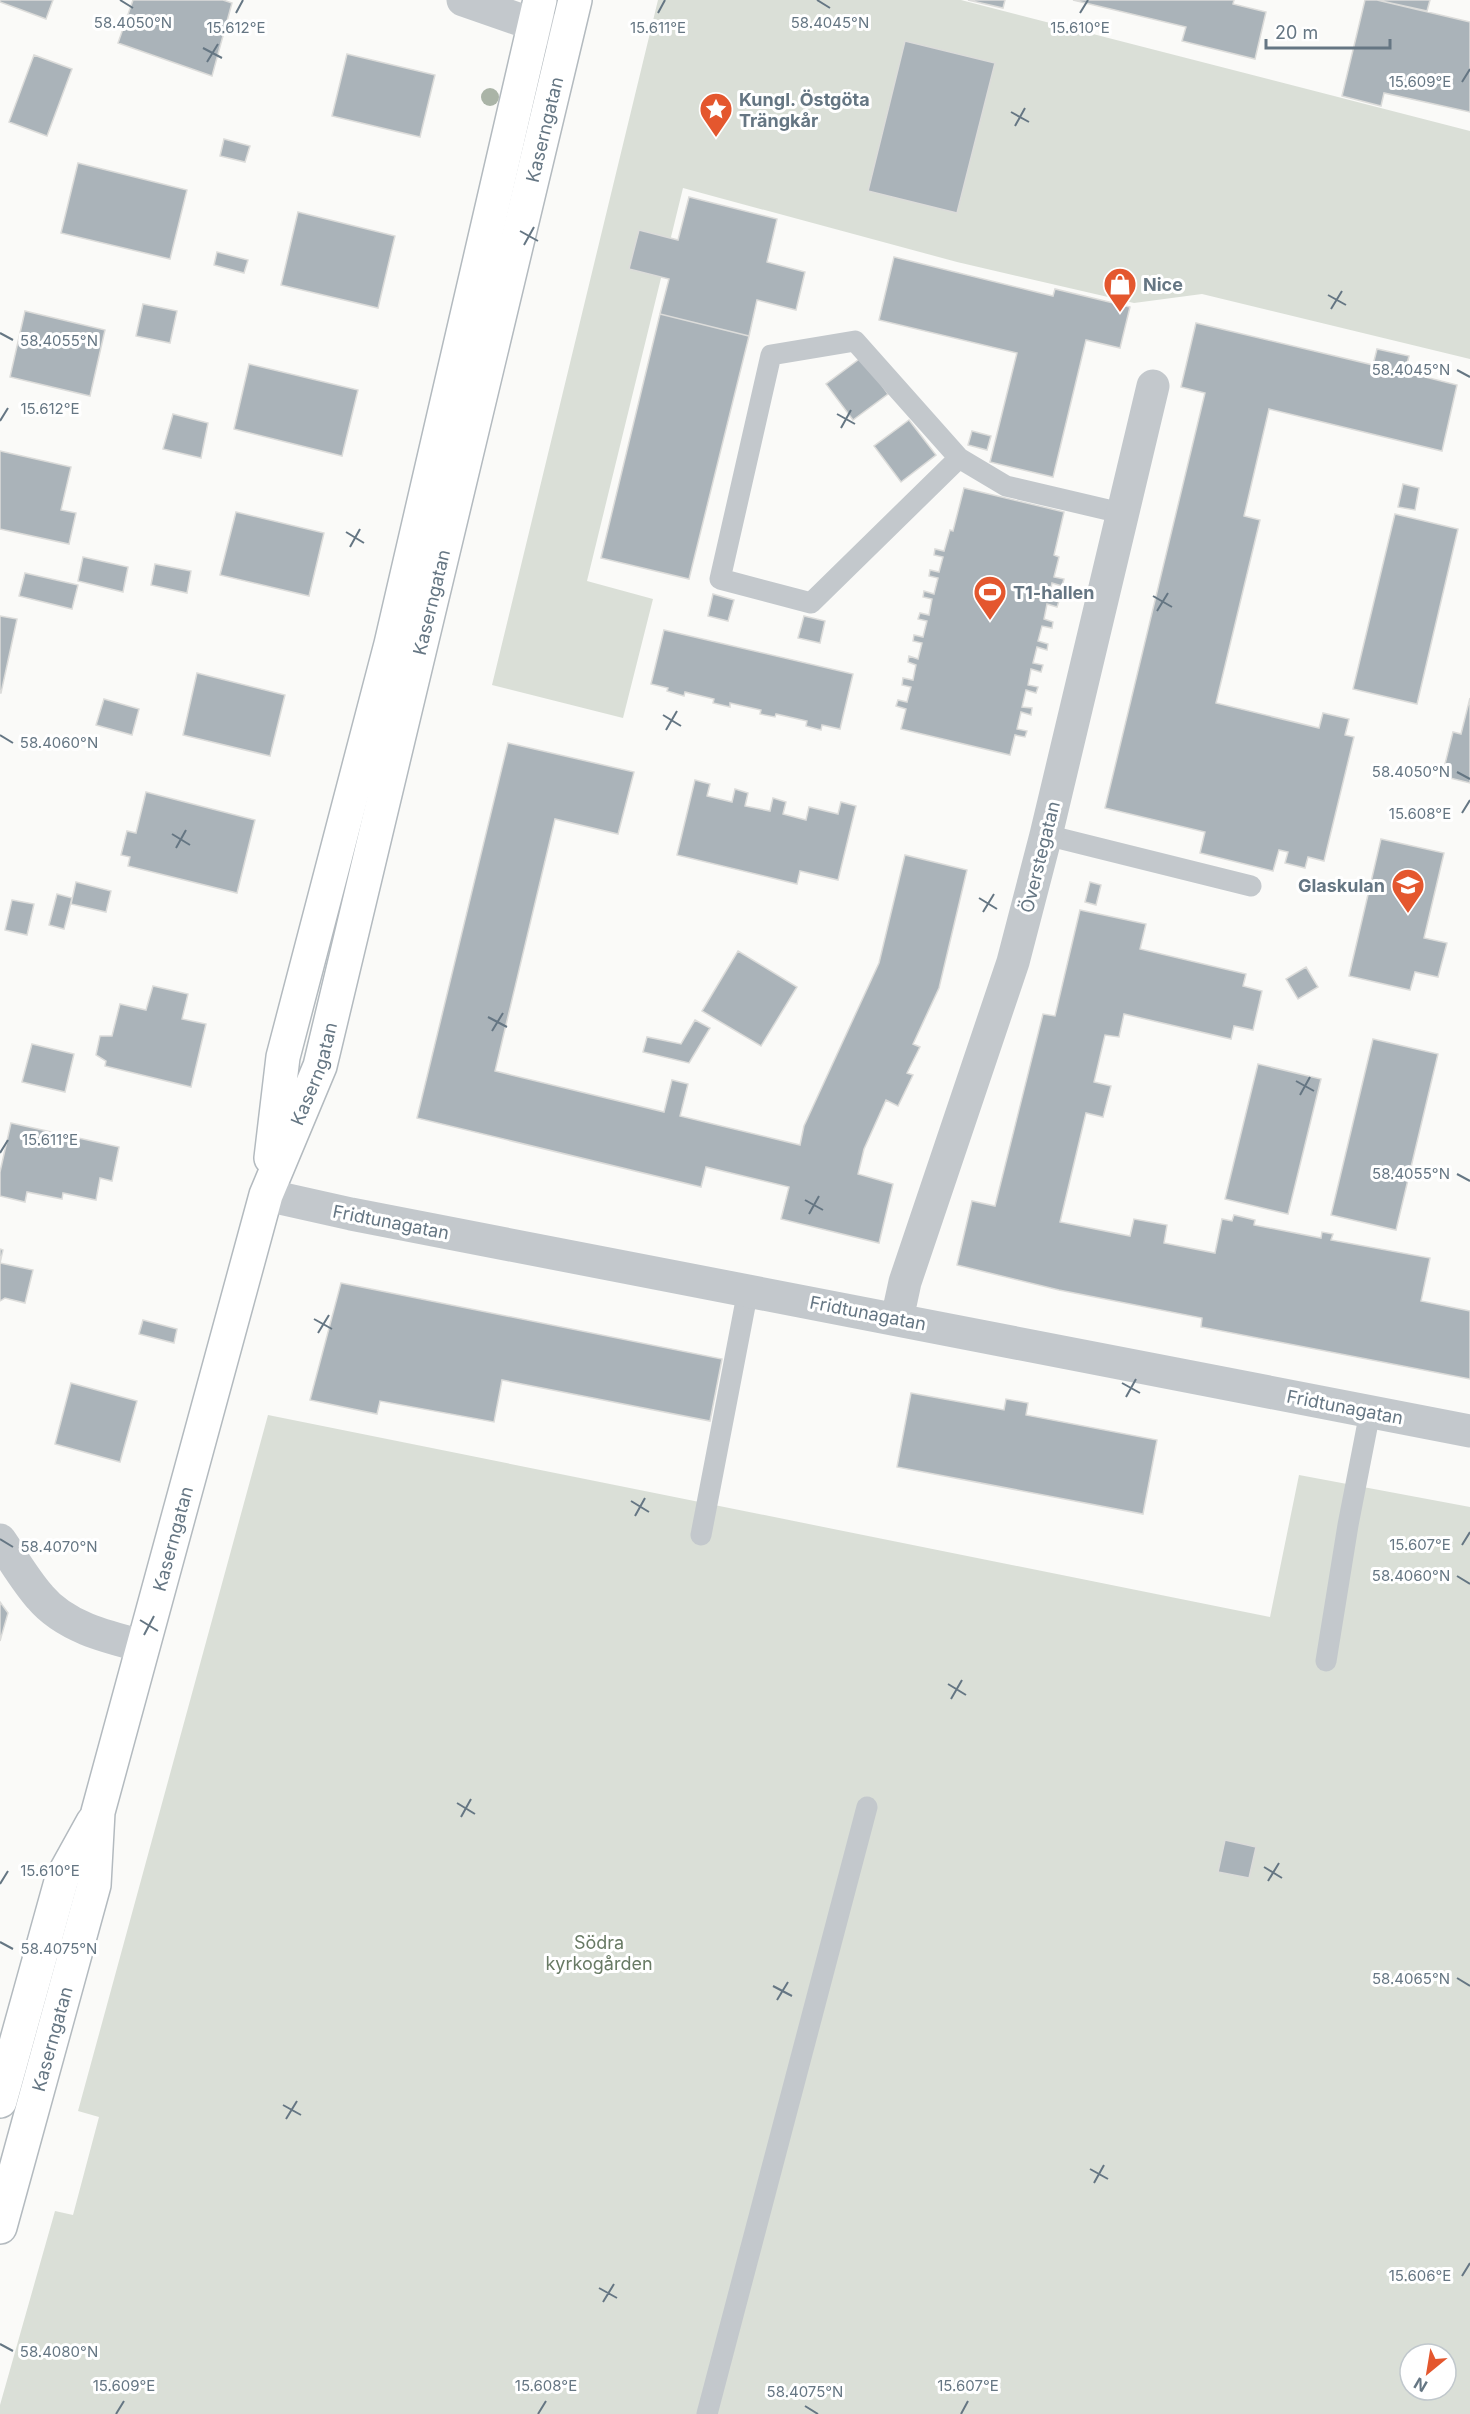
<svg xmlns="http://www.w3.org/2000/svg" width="1470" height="2414" viewBox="0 0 1470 2414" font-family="Inter,sans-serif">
<rect width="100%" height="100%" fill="#fafaf8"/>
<path fill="#dadfd7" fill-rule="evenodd" d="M 658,0 L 961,0 L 1470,131 L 1470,359 L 1202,294 L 1134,303 L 957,262 L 683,188 L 587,581 L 653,599 L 623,718 L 492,685 Z
M 268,1415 L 1270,1617 L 1299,1475 L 1470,1507 L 1470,2414 L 0,2414 L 0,2405 L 55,2211 L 73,2215 L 99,2117 L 78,2111 ZM 1410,2354 L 1446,2354 L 1446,2390 L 1410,2390 Z"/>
<path fill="#aab3b9" stroke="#dcdcda" stroke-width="1.5" d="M 0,0 L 53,0 L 46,19 L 0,2 Z
M 133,0 L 223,0 L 232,3 L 212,76 L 118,43 Z
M 968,0 L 1005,0 L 1003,8 Z
M 1073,0 L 1234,0 L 1233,4 L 1266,12 L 1255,59 L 1182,41 L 1186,27 Z
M 1365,0 L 1377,0 L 1470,22 L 1470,112 L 1384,93 L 1381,106 L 1342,96 Z
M 1377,0 L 1430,0 L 1427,11 Z
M 905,41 L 995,63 L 957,213 L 868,191 Z
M 347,54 L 435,75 L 420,137 L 332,116 Z
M 34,55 L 72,69 L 47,136 L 9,122 Z
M 224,139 L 250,146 L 245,162 L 220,156 Z
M 78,163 L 187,190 L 170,259 L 61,233 Z
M 689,197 L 777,219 L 767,262 L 805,272 L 796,310 L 757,300 L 749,336 L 660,314 L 669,279 L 629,269 L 639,230 L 678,240 Z
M 298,212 L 395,236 L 378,308 L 281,285 Z
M 217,252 L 248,260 L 244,273 L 214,265 Z
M 894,257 L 1053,296 L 1055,289 L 1130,307 L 1120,348 L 1086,340 L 1053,477 L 990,462 L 1017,353 L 879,320 Z
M 143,304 L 177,311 L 170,343 L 136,336 Z
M 25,311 L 105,330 L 90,396 L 10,377 Z
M 660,314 L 749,336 L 689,579 L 601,558 Z
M 1196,323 L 1373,365 L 1377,349 L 1409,356 L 1405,372 L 1457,385 L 1442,451 L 1269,409 L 1244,516 L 1260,520 L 1216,703 L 1319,728 L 1323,713 L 1349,719 L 1345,735 L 1354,737 L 1324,861 L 1308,857 L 1305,868 L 1285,863 L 1288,852 L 1279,850 L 1273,871 L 1200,853 L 1205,832 L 1105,808 L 1205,393 L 1181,387 Z
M 862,357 L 888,394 L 853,420 L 826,384 Z
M 249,364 L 358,390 L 342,456 L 234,429 Z
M 173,414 L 208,423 L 201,458 L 163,449 Z
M 909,420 L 936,455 L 901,482 L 874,446 Z
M 972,431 L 991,436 L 987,450 L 968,445 Z
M 0,451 L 71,467 L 61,510 L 76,513 L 69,544 L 0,529 Z
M 1403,484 L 1419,488 L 1415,510 L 1398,507 Z
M 964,488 L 1064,512 L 1054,555 L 1059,557 L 1054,577 L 1064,579 L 1062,586 L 1052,583 L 1049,598 L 1059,601 L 1057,607 L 1047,604 L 1044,619 L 1053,622 L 1052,628 L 1042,626 L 1038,641 L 1048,644 L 1047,650 L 1037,647 L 1033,663 L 1043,665 L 1041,672 L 1031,669 L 1028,685 L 1038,687 L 1036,693 L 1026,690 L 1022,707 L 1032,708 L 1031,715 L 1021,712 L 1017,729 L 1027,731 L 1025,737 L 1015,735 L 1010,755 L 901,729 L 906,709 L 896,706 L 898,700 L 907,702 L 911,687 L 902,685 L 903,678 L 913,680 L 916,665 L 908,662 L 909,656 L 918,659 L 922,643 L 913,641 L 914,635 L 923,637 L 927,621 L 918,619 L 920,613 L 929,615 L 932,599 L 923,597 L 924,591 L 934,594 L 938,578 L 929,576 L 930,570 L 939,572 L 943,557 L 934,555 L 935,549 L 944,551 L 950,530 L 953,531 Z
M 236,512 L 324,533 L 309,596 L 220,575 Z
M 1395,514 L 1458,529 L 1417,704 L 1353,689 Z
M 83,557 L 128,567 L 123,592 L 78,581 Z
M 155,564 L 191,571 L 187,593 L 151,585 Z
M 25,573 L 78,585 L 72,609 L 19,596 Z
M 713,594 L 734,600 L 728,621 L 708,616 Z
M 0,616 L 17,619 L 1,693 L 0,693 Z
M 804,616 L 825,621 L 820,643 L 798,638 Z
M 664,630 L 853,674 L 840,729 L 822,725 L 821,730 L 806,726 L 807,721 L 776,714 L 775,717 L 760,714 L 761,710 L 730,703 L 730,707 L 713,703 L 714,699 L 685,692 L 684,696 L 667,691 L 668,688 L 651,684 Z
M 197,673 L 285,695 L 270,756 L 183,735 Z
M 1470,698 L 1470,783 L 1442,776 L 1453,732 L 1461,734 Z
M 104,699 L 139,709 L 132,735 L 96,725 Z
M 508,743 L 634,772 L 618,834 L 555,819 L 495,1071 L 664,1112 L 672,1080 L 688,1084 L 680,1116 L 800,1145 L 804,1126 L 879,963 L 905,855 L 967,870 L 939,988 L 913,1044 L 920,1047 L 907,1073 L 913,1075 L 898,1106 L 886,1100 L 864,1149 L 858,1174 L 893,1184 L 879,1243 L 781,1219 L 789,1187 L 706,1167 L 701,1187 L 417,1118 Z
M 695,780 L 710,784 L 707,796 L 732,802 L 735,789 L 748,793 L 745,806 L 770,811 L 773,798 L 786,802 L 783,814 L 806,820 L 809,807 L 838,814 L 841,802 L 856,806 L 838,880 L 800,871 L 797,884 L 677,855 Z
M 146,792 L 255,820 L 237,893 L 128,866 L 130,857 L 121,855 L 127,831 L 136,833 Z
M 1381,839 L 1444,853 L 1424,938 L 1447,943 L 1438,977 L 1415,972 L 1410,990 L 1349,976 Z
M 76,882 L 111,891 L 106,912 L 71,904 Z
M 1090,882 L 1101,885 L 1096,905 L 1085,902 Z
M 57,894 L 72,898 L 64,929 L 49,925 Z
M 12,900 L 34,904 L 27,935 L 5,930 Z
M 1080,910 L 1146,924 L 1140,949 L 1246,974 L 1243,986 L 1262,991 L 1253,1030 L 1234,1026 L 1231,1039 L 1124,1014 L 1119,1037 L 1105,1035 L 1094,1082 L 1111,1086 L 1103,1117 L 1086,1113 L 1060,1222 L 1130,1236 L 1134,1219 L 1167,1225 L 1164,1243 L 1215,1253 L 1222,1219 L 1232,1221 L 1234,1215 L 1255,1220 L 1254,1225 L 1321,1238 L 1322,1232 L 1333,1234 L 1331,1240 L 1430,1258 L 1421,1301 L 1470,1311 L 1470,1379 L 1201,1327 L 1202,1318 L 1059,1290 L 957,1265 L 972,1201 L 995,1206 L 1043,1014 L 1055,1016 Z
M 738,951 L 797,987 L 761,1046 L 702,1011 Z
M 1306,967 L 1318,987 L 1298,999 L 1286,979 Z
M 153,986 L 188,994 L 182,1019 L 206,1024 L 191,1087 L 105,1066 L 106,1061 L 96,1055 L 100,1036 L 112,1036 L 120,1004 L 146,1010 Z
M 695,1020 L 710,1028 L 689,1063 L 643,1052 L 647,1037 L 681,1044 Z
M 1373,1039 L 1438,1054 L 1396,1230 L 1331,1215 Z
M 32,1044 L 74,1054 L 65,1092 L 22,1082 Z
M 1258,1064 L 1321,1079 L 1288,1214 L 1225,1199 Z
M 11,1123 L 119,1147 L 112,1181 L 100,1178 L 96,1200 L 63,1193 L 62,1199 L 27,1192 L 25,1202 L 0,1196 L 0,1172 Z
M 0,1249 L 3,1250 L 0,1263 L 33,1270 L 25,1303 L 5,1298 L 0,1301 Z
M 341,1283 L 722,1359 L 710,1421 L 502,1380 L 494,1422 L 380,1401 L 377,1414 L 310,1400 Z
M 143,1320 L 177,1329 L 174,1343 L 139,1334 Z
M 71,1383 L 137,1401 L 120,1462 L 55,1444 Z
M 911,1393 L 1004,1410 L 1006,1399 L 1028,1403 L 1026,1415 L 1157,1440 L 1143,1514 L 897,1467 Z
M 0,1602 L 8,1613 L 0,1641 Z
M 1225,1840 L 1256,1847 L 1249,1878 L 1218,1872 Z"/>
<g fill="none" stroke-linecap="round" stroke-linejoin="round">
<defs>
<g id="secondary">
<path d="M 271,1158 L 283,1057 L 391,644 L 540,0"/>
<path d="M 0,2101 L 62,1878 L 93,1822"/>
<path id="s1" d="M 0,2227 L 94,1885 L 98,1812 L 266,1195 L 320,1066 L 575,0"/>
</g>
</defs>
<use href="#secondary" stroke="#b3babf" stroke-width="36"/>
<path stroke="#c3c8cc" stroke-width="21" d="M 959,458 L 855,341 L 771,355 L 720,579 L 811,603 L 959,458 L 1006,486 L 1121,513
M 1046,835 L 1251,886
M 701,1535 L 748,1290
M 1326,1661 L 1348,1525 L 1370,1412
M 707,2414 L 867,1807"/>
<path stroke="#c3c8cc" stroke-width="33" d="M 463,0 L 561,34
M 266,1195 L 351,1214 L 1470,1431
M 897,1319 L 905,1282 L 1013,962 L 1046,835 L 1153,386
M 0,1540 C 13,1559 25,1580 40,1597 C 65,1627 107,1637 143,1646"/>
<use href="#secondary" stroke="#fff" stroke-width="33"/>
</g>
<circle fill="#aab4a7" cx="490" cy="97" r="9"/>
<path fill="none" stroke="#657683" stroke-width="2" d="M 120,0 L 133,8M 817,0 L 830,8M 236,13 L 243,0M 658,13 L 665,0M 1080,13 L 1088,0M 203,48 L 222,58M 207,62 L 218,44M 1462,82 L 1470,69M 1011,112 L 1029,122M 1015,126 L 1025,108M 520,231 L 538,241M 524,245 L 534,227M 1328,295 L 1346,305M 1331,309 L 1342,291M 0,333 L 13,340M 1457,370 L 1470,377M 837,414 L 855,424M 0,421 L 8,408M 841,428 L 851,410M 346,532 L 364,543M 350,547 L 360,529M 1153,596 L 1172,607M 1157,611 L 1168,593M 663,715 L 681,726M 666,730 L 677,711M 0,735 L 13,743M 1457,772 L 1470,779M 1462,813 L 1470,800M 172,834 L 190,845M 176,848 L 186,830M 979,898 L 997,909M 983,912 L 994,894M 488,1017 L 507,1027M 492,1031 L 503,1013M 1296,1081 L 1314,1091M 1300,1095 L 1310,1077M 0,1153 L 8,1140M 1457,1174 L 1470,1181M 805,1200 L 823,1210M 809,1214 L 819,1196M 314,1319 L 332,1329M 318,1333 L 329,1315M 1122,1383 L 1140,1393M 1126,1397 L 1136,1379M 631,1501 L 649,1512M 635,1516 L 645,1498M 0,1539 L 13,1547M 1462,1545 L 1470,1532M 1457,1576 L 1470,1584M 140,1620 L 158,1631M 144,1635 L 154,1616M 948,1684 L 966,1695M 951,1699 L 962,1680M 457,1803 L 475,1814M 461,1817 L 471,1799M 1264,1867 L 1282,1878M 1268,1881 L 1279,1863M 0,1884 L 8,1871M 0,1942 L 13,1949M 1457,1978 L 1470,1986M 773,1986 L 792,1996M 777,2000 L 788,1982M 283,2105 L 301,2115M 286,2119 L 297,2101M 1090,2169 L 1108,2179M 1094,2183 L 1104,2165M 1462,2276 L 1470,2263M 599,2288 L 617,2298M 603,2302 L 614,2284M 0,2344 L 13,2351M 805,2406 L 818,2414M 116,2414 L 124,2401M 538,2414 L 546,2401M 961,2414 L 968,2401"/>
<defs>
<symbol id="sight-pin" viewBox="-11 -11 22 30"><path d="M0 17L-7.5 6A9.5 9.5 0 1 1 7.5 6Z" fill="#e4572e" stroke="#fff"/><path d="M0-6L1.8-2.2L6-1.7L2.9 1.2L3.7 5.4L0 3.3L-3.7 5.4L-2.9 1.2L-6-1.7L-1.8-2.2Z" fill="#fff"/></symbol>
<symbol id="shop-pin" viewBox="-11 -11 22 30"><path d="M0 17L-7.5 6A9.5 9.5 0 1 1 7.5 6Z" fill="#e4572e" stroke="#fff"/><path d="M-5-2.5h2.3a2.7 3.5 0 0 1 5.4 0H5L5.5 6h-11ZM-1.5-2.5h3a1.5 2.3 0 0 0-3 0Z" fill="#fff"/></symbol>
<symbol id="stadium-pin" viewBox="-11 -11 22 30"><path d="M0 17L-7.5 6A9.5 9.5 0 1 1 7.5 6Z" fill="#e4572e" stroke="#fff"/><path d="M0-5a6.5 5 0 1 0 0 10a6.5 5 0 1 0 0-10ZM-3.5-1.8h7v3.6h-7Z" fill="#fff"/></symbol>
<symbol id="school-pin" viewBox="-11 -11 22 30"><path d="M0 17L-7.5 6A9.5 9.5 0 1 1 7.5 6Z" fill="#e4572e" stroke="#fff"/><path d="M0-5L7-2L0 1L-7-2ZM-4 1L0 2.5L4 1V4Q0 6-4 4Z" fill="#fff"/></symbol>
</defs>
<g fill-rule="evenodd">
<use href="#sight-pin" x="697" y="90" width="38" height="52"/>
<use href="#shop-pin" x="1101" y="265" width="38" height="52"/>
<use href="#stadium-pin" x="971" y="573" width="38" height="52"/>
<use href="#school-pin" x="1389" y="866" width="38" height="52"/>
</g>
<g text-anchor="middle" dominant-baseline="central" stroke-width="6" stroke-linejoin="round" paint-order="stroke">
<g font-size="18" font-weight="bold" fill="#657683" stroke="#fff" text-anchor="start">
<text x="739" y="99">Kungl. Östgöta<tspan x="739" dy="21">Trängkår</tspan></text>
<text x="1143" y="284">Nice</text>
<text x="1013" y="592">T1-hallen</text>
<text x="1385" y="885" text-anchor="end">Glaskulan</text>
</g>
<g font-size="18" fill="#657683" stroke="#fff">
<text stroke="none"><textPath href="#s1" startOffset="2170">Kaserngatan</textPath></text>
<text stroke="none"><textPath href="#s1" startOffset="1684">Kaserngatan</textPath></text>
<text transform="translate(1040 857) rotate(-76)">Överstegatan</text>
<text stroke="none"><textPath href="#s1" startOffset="1198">Kaserngatan</textPath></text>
<text transform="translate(391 1222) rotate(11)">Fridtunagatan</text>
<text transform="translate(868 1313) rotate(11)">Fridtunagatan</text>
<text transform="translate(1345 1407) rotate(11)">Fridtunagatan</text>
<text stroke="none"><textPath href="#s1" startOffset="711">Kaserngatan</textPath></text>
<text stroke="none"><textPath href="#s1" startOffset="195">Kaserngatan</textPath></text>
</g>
<g font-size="18" fill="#687a64" stroke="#fff">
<text x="599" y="1942">Södra<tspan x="599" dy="21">kyrkogården</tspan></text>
</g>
</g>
<g font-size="15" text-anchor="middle" fill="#657683" stroke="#fff" stroke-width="6" stroke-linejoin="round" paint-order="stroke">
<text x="133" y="28">58.4050°N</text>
<text x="830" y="28">58.4045°N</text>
<text x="236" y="33">15.612°E</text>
<text x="1080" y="33">15.610°E</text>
<text x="658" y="33">15.611°E</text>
<text x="1420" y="87">15.609°E</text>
<text x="59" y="346">58.4055°N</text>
<text x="1411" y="375">58.4045°N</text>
<text x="50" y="414">15.612°E</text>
<text x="59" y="748">58.4060°N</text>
<text x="1411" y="777">58.4050°N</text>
<text x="1420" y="819">15.608°E</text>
<text x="50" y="1145">15.611°E</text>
<text x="1411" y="1179">58.4055°N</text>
<text x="1420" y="1550">15.607°E</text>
<text x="59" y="1552">58.4070°N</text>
<text x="1411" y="1581">58.4060°N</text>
<text x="50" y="1876">15.610°E</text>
<text x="59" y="1954">58.4075°N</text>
<text x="1411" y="1984">58.4065°N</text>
<text x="1420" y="2281">15.606°E</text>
<text x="59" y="2357">58.4080°N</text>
<text x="124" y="2391">15.609°E</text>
<text x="546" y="2391">15.608°E</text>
<text x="968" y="2391">15.607°E</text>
<text x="805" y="2397">58.4075°N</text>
</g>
<g transform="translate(1428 2372) rotate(210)"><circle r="28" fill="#ffffff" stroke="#c1c8cd" stroke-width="1.5"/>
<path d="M0-4.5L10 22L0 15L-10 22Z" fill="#e4572e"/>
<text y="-9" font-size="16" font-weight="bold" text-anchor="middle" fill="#657683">N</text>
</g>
<path d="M1266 39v9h124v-9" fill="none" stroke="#657683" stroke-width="3"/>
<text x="1275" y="39" font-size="18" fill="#657683" stroke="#ffffff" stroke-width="4.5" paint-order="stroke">20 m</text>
</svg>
